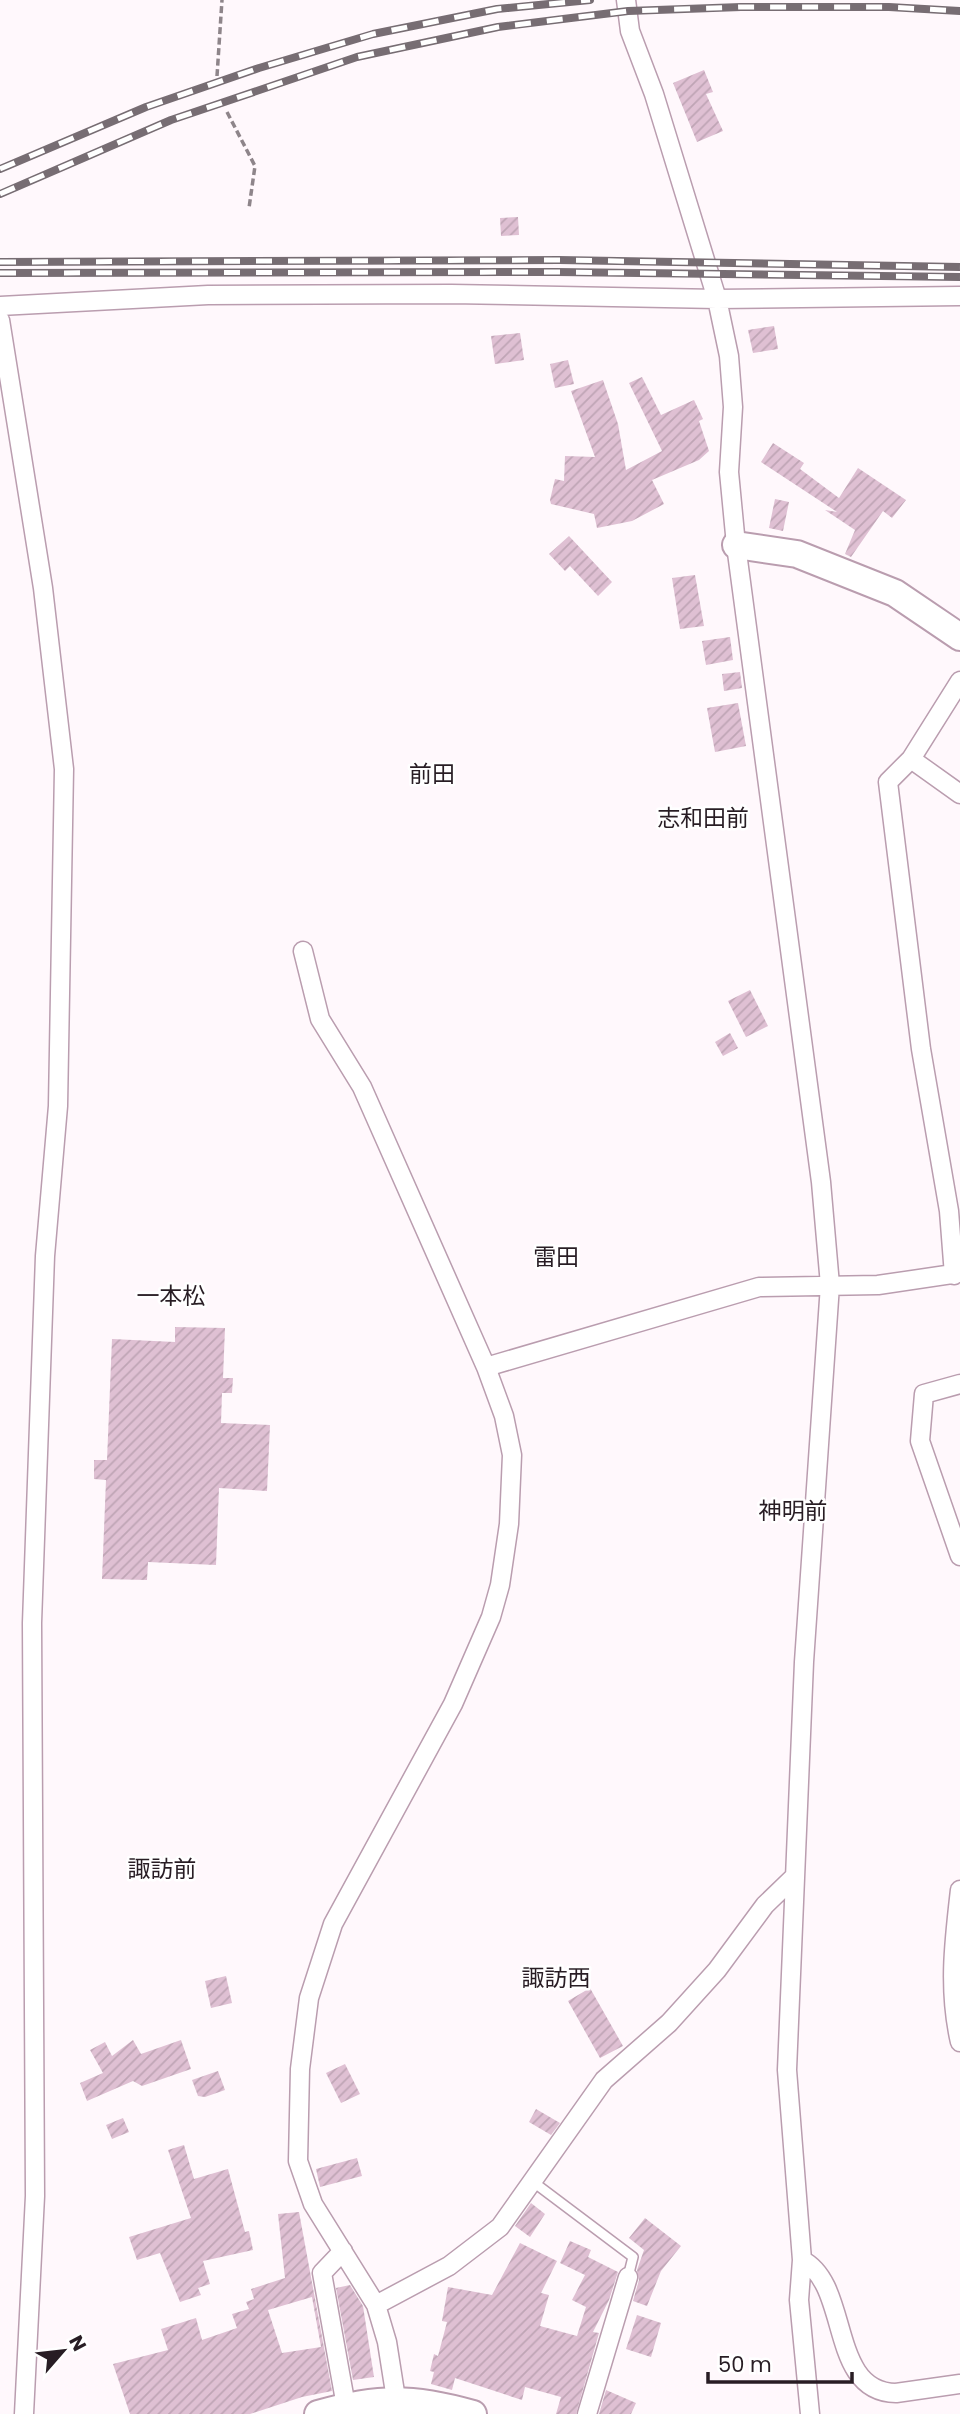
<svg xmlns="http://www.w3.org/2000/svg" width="960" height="2414" viewBox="0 0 960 2414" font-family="Poppins,'Noto Sans JP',sans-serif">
<defs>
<pattern id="building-hatch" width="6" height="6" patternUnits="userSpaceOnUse" patternTransform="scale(1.75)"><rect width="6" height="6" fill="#dfc0d3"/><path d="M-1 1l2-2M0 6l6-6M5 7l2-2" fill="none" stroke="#bfa5b5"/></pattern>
</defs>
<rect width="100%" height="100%" fill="#fff8fc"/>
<path fill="url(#building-hatch)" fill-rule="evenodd" d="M 704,70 L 713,92 L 706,94 L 723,131 L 697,142 L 673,83 Z
M 518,217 L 519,235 L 501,236 L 500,218 Z
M 774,326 L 778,349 L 753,353 L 748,330 Z
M 520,333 L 524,360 L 495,364 L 491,336 Z
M 568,360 L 574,384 L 555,388 L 550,364 Z
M 642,377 L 661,415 L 694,400 L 703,419 L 699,421 L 709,451 L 699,460 L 652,480 L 664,504 L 632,521 L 597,528 L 594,514 L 551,504 L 550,500 L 555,479 L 564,481 L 565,456 L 595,457 L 571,391 L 603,380 L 618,424 L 626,470 L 662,451 L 629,383 Z
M 773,443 L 804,463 L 800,469 L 839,498 L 858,468 L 906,500 L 892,518 L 883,511 L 851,557 L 845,554 L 855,530 L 825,510 L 837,512 L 761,462 Z
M 775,499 L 789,502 L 783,531 L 769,528 Z
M 569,536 L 612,582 L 598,596 L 570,566 L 565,571 L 549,554 Z
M 695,575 L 704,626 L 680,629 L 672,578 Z
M 730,637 L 733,660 L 706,665 L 702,641 Z
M 740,672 L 742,688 L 724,691 L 722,674 Z
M 738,703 L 746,746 L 715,752 L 707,708 Z
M 750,990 L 768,1026 L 746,1037 L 728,1001 Z
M 730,1033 L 738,1048 L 723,1056 L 715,1042 Z
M 175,1327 L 225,1328 L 223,1378 L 233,1378 L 232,1393 L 222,1393 L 221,1423 L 270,1425 L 267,1491 L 219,1488 L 216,1565 L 148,1562 L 147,1580 L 102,1579 L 106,1480 L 94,1479 L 94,1460 L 107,1460 L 112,1339 L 175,1342 Z
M 226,1976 L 232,2003 L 211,2008 L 205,1981 Z
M 590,1988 L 623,2046 L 600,2058 L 568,2001 Z
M 133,2040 L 141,2054 L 181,2040 L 191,2069 L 142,2086 L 133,2081 L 87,2101 L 80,2083 L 103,2073 L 90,2050 L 105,2042 L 112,2056 Z
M 345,2064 L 360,2094 L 341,2103 L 326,2073 Z
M 218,2071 L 225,2090 L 205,2097 L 198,2096 L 192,2080 Z
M 536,2109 L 560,2123 L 551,2135 L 529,2122 Z
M 123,2118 L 129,2132 L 112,2139 L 106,2125 Z
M 184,2145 L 194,2179 L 228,2169 L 245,2232 L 249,2231 L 253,2250 L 203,2261 L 210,2284 L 198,2288 L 201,2295 L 180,2302 L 160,2253 L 137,2260 L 129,2237 L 191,2218 L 168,2150 Z
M 357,2158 L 362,2176 L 320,2187 L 316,2169 Z
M 531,2203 L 545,2214 L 530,2237 L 515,2226 Z
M 299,2212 L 332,2391 L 302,2397 L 250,2414 L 130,2414 L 113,2364 L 168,2350 L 161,2329 L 196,2318 L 202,2340 L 237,2328 L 232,2314 L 249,2309 L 246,2302 L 254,2299 L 251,2289 L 285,2278 L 278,2214 ZM 312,2297 L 321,2347 L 282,2353 L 268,2310 Z
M 645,2218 L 681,2246 L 661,2271 L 647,2306 L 633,2301 L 639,2280 L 637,2270 L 644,2250 L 629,2238 Z
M 570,2241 L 591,2250 L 588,2257 L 618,2272 L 609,2300 L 593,2332 L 599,2333 L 576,2414 L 556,2414 L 561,2397 L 525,2387 L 522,2400 L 455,2378 L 452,2390 L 431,2384 L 434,2372 L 430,2371 L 434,2354 L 438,2356 L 447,2322 L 442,2321 L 448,2287 L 492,2295 L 520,2243 L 557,2261 L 541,2293 L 549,2295 L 540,2326 L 577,2336 L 586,2307 L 572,2300 L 585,2275 L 560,2263 Z
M 350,2285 L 363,2306 L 374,2377 L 353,2380 L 336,2288 Z
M 637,2315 L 661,2323 L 651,2357 L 626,2349 Z
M 606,2390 L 636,2403 L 631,2414 L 599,2414 Z"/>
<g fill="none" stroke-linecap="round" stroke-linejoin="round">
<defs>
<path id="lane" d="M 532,2181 L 633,2257 L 628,2277"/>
<path id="street" d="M 626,0 L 630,31 L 654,94 L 717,299 L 729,356 L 733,407 L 729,472 L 736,545 L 821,1182 L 830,1285 L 804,1662 L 787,2070 L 802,2260 L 799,2300 L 810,2414
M 0,306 L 208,295 L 451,294 L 717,299 L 960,296
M 0,320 L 43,588 L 64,769 L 58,1106 L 45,1256 L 32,1623 L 35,2196 L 24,2414
M 911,759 L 960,794
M 303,951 L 320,1019 L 362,1087 L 486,1367 L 504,1416 L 512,1455 L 509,1524 L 500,1585 L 491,1617 L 453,1704 L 333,1924 L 309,1998 L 300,2069 L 298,2161 L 313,2204 L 376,2305 L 387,2342 L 396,2399
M 954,1275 L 949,1211 L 921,1049 L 888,782 L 911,759 L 960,681
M 486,1367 L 759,1287 L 878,1285 L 960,1273
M 960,1384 L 924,1394 L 920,1441 L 960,1556
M 960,1890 C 954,1942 948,1990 960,2042
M 343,2251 L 322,2273 L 346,2406
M 802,2260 C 851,2285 828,2392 896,2393 L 960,2384
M 376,2305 L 449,2266 L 500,2227 L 604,2080 L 669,2023 L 717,1970 L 765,1905 L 793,1878
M 587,2414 L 628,2277"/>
<path id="secondary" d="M 736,545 L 797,554 L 895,593 L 960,637
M 318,2414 C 378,2397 413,2397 473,2414"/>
</defs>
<use href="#lane" stroke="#ba9daf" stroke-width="12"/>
<use href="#street" stroke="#ba9daf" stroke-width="21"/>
<use href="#secondary" stroke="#ba9daf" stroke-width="30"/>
<path stroke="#8e858a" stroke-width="3.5" stroke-dasharray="7 3.5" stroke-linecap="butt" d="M 217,76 L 222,0
M 227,112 L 255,166 L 249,208"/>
<use href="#lane" stroke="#fff" stroke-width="9"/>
<use href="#street" stroke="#fff" stroke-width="18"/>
<use href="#secondary" stroke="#fff" stroke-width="26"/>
<defs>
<path id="rail" d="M 0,169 L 146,107 L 259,68 L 373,34 L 497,9 L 590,0
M 0,194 L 171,120 L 357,57 L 498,27 L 628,11 L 741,7 L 889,7 L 960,11
M 0,262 L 559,260 L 960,267
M 0,273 L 557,272 L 960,277"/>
</defs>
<use href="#rail" stroke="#776d73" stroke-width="8"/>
<use href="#rail" stroke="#fff" stroke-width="5" stroke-dasharray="16" stroke-linecap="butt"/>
</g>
<g text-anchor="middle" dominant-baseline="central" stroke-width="5" stroke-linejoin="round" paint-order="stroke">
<g font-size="23" fill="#281d24" stroke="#fff">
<text x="432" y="774">前田</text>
<text x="703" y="818">志和田前</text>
<text x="556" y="1257">雷田</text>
<text x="171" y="1296">一本松</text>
<text x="793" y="1511">神明前</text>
<text x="162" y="1869">諏訪前</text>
<text x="556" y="1978">諏訪西</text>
</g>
</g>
<g transform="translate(63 2351) rotate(62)" stroke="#ffffff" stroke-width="5" paint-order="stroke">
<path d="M0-5L12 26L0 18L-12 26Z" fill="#281d24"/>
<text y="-10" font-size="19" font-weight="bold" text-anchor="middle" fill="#281d24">N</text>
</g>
<path d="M708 2372v10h144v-10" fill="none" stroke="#281d24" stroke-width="3.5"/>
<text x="718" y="2372" font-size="21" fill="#281d24" stroke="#ffffff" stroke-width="5" paint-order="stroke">50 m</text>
</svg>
